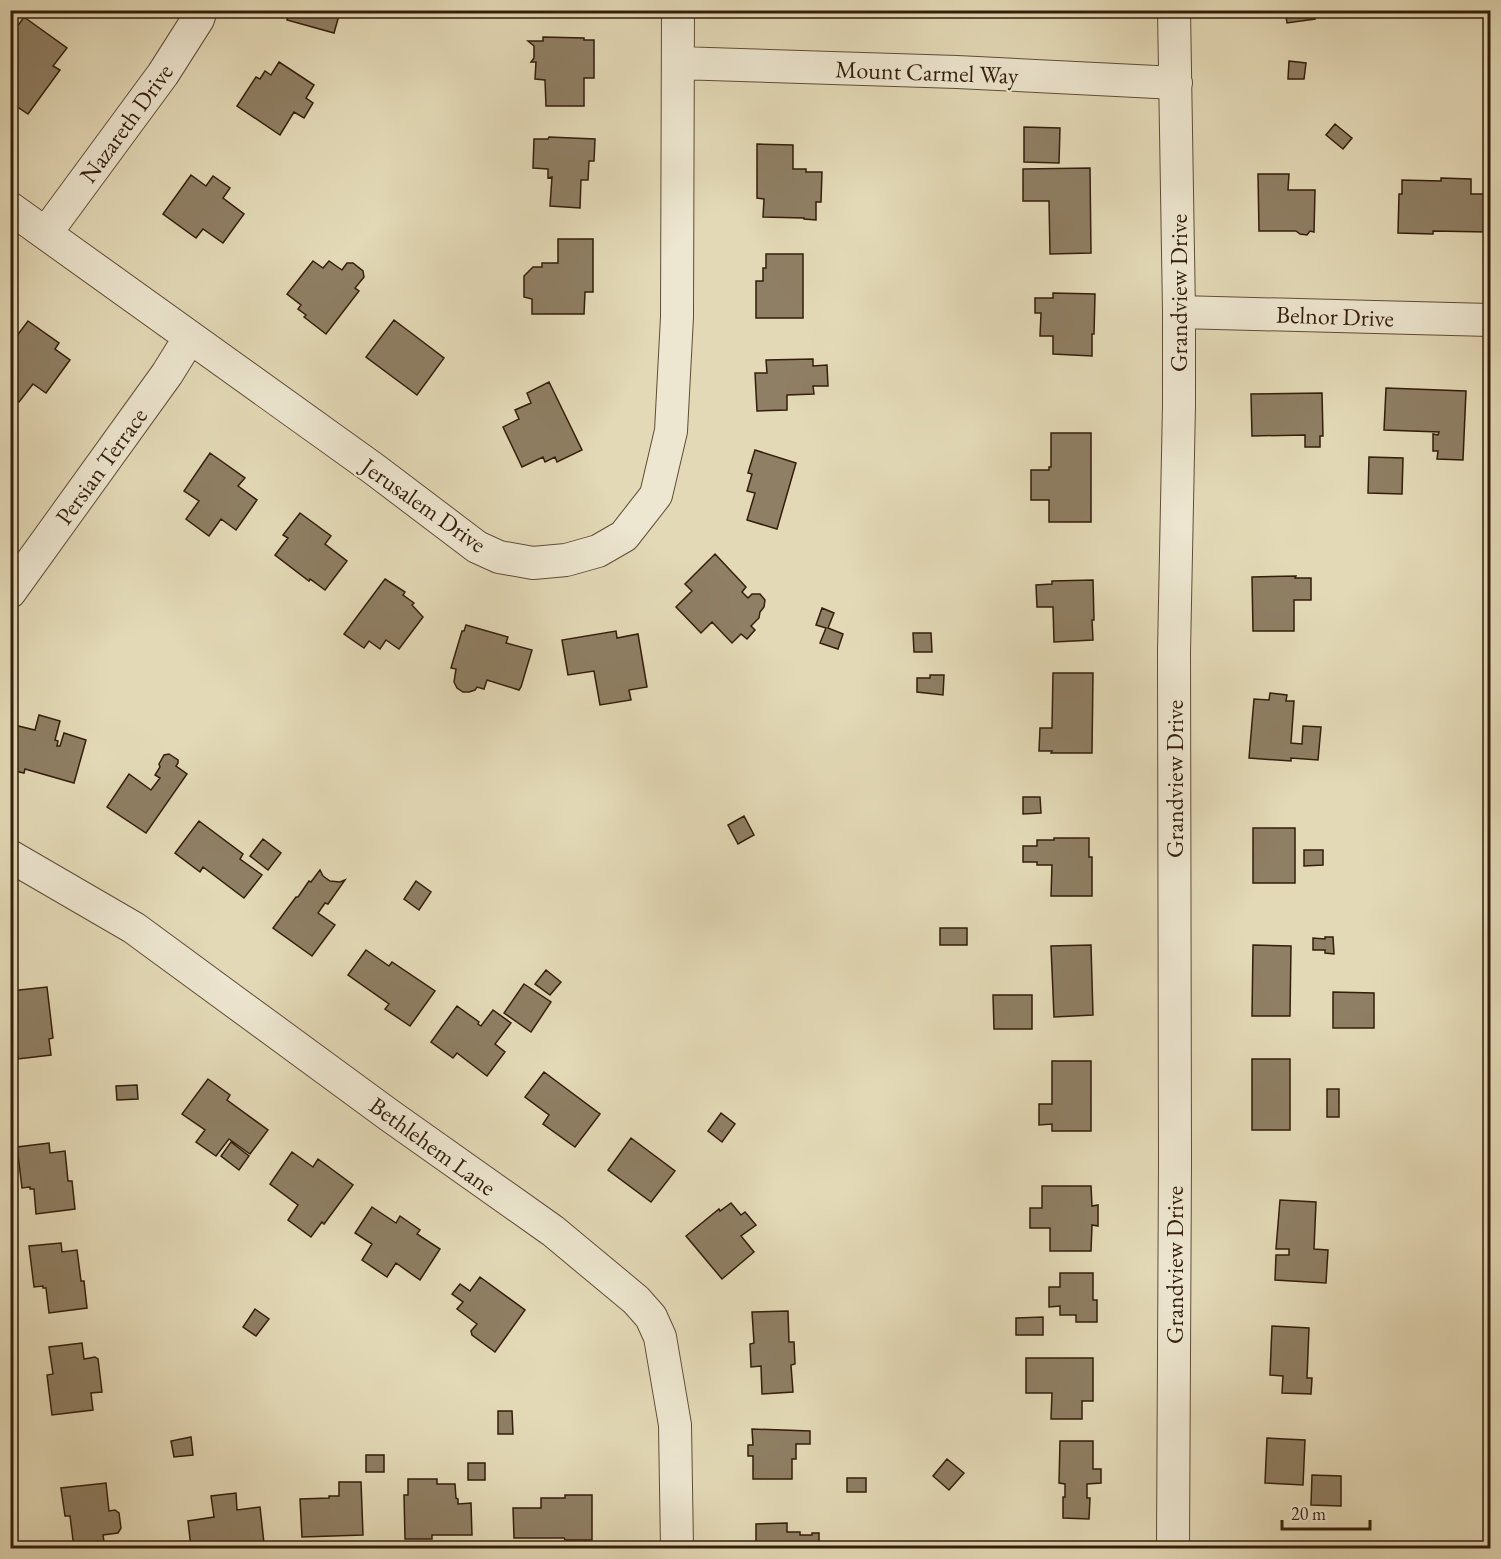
<svg xmlns="http://www.w3.org/2000/svg" width="1501" height="1559" viewBox="0 0 1501 1559" font-family="'EB Garamond',serif">
<rect width="100%" height="100%" fill="#e3d9b6"/>
<filter id="stains"><feTurbulence type="fractalNoise" baseFrequency=".00333" numOctaves="4"/><feColorMatrix values="0 0 0 0 .2 0 0 0 0 .09 0 0 0 0 .02 0 0 0 .5 -.17"/></filter>
<radialGradient id="worn" r=".72"><stop offset=".6" stop-color="#630" stop-opacity="0"/><stop offset="1" stop-color="#630" stop-opacity=".3"/></radialGradient>
<path fill="#8f7f64" stroke="#341e0b" stroke-width="1.5" d="M 290,10 L 368,10 L 366,15 L 355,11 L 353,15 L 340,12 L 334,33 L 287,20 Z
M 1285,10 L 1314,10 L 1315,19 L 1287,23 Z
M 24,17 L 67,48 L 53,66 L 60,70 L 28,114 L 10,102 L 10,77 L 16,70 L 10,66 L 10,33 L 12,34 Z
M 543,37 L 584,38 L 584,40 L 594,40 L 594,78 L 584,78 L 584,106 L 546,106 L 545,80 L 535,79 L 536,62 L 531,62 L 534,58 L 534,46 L 528,41 L 543,41 Z
M 1289,61 L 1306,63 L 1304,79 L 1288,79 Z
M 279,62 L 314,85 L 306,98 L 313,103 L 304,118 L 294,112 L 280,135 L 237,106 L 256,77 L 260,79 L 265,71 L 271,75 Z
M 1335,124 L 1352,138 L 1343,149 L 1326,135 Z
M 1024,127 L 1060,128 L 1059,163 L 1024,162 Z
M 549,137 L 595,139 L 594,161 L 589,161 L 588,180 L 581,180 L 580,208 L 550,206 L 552,177 L 548,178 L 548,169 L 533,168 L 534,139 L 548,139 Z
M 757,144 L 793,145 L 793,169 L 806,169 L 806,172 L 822,172 L 821,202 L 816,202 L 816,220 L 804,219 L 804,218 L 763,217 L 764,199 L 757,198 Z
M 1090,168 L 1091,253 L 1050,254 L 1049,201 L 1023,201 L 1023,169 Z
M 1258,174 L 1289,174 L 1288,190 L 1315,190 L 1314,232 L 1310,231 L 1307,235 L 1300,234 L 1296,231 L 1259,231 Z
M 191,175 L 206,186 L 213,176 L 230,188 L 223,198 L 244,214 L 223,243 L 203,229 L 196,238 L 163,214 Z
M 1441,178 L 1471,179 L 1471,194 L 1487,194 L 1487,232 L 1433,231 L 1433,234 L 1398,233 L 1399,194 L 1402,194 L 1402,180 L 1441,181 Z
M 558,239 L 593,239 L 593,292 L 585,292 L 584,314 L 532,314 L 532,299 L 524,297 L 524,276 L 533,267 L 542,267 L 542,263 L 558,263 Z
M 766,254 L 803,254 L 803,318 L 756,318 L 756,281 L 763,281 L 763,268 L 766,268 Z
M 313,261 L 323,268 L 329,261 L 342,270 L 347,263 L 353,263 L 363,271 L 364,277 L 355,288 L 359,291 L 326,334 L 304,317 L 306,315 L 298,309 L 301,305 L 287,294 Z
M 1053,293 L 1095,294 L 1094,334 L 1092,334 L 1092,356 L 1053,354 L 1053,336 L 1040,336 L 1041,313 L 1035,313 L 1035,298 L 1053,298 Z
M 394,320 L 444,358 L 417,395 L 366,357 Z
M 28,321 L 59,343 L 55,349 L 70,360 L 46,393 L 33,384 L 19,402 L 13,402 L 10,400 L 10,345 Z
M 813,359 L 813,366 L 827,365 L 828,386 L 813,386 L 814,394 L 787,395 L 787,410 L 757,411 L 755,373 L 767,373 L 766,360 Z
M 549,382 L 582,450 L 557,462 L 555,457 L 545,462 L 543,457 L 522,467 L 503,427 L 519,419 L 515,410 L 531,403 L 527,393 Z
M 1386,388 L 1466,391 L 1463,460 L 1437,459 L 1438,451 L 1433,451 L 1433,434 L 1438,435 L 1439,432 L 1384,430 Z
M 1322,393 L 1323,436 L 1320,436 L 1320,447 L 1305,447 L 1305,435 L 1252,436 L 1251,394 Z
M 1051,433 L 1091,433 L 1091,522 L 1049,522 L 1049,500 L 1031,500 L 1031,470 L 1049,470 L 1049,467 L 1051,467 Z
M 755,450 L 796,463 L 777,529 L 747,520 L 755,493 L 747,491 L 752,474 L 748,473 Z
M 210,453 L 245,478 L 238,486 L 257,500 L 236,530 L 221,519 L 209,536 L 186,519 L 199,501 L 184,491 Z
M 1369,457 L 1403,458 L 1402,494 L 1368,493 Z
M 300,513 L 331,536 L 325,544 L 347,561 L 325,590 L 310,579 L 309,581 L 275,555 L 288,538 L 283,535 Z
M 715,554 L 746,587 L 742,592 L 748,598 L 752,594 L 760,594 L 765,600 L 764,607 L 760,612 L 759,618 L 751,626 L 755,630 L 747,639 L 741,634 L 732,643 L 712,622 L 701,633 L 676,607 L 692,591 L 685,584 Z
M 1296,576 L 1295,578 L 1311,578 L 1311,600 L 1294,600 L 1294,631 L 1253,631 L 1252,577 Z
M 385,579 L 405,592 L 403,595 L 414,603 L 412,605 L 423,617 L 399,649 L 386,640 L 380,649 L 369,641 L 364,648 L 344,634 Z
M 1093,580 L 1094,620 L 1092,620 L 1093,640 L 1054,642 L 1053,607 L 1037,607 L 1036,585 L 1052,584 L 1052,581 Z
M 822,608 L 834,613 L 828,628 L 843,634 L 838,649 L 820,643 L 826,628 L 816,625 Z
M 466,625 L 508,637 L 506,643 L 532,650 L 521,687 L 519,690 L 487,680 L 484,689 L 477,687 L 475,690 L 469,692 L 463,692 L 457,688 L 454,682 L 456,669 L 451,668 L 462,631 L 464,631 Z
M 616,631 L 617,638 L 638,634 L 647,687 L 629,690 L 631,700 L 600,705 L 594,671 L 568,675 L 562,640 Z
M 913,633 L 931,633 L 932,652 L 914,652 Z
M 1053,673 L 1093,673 L 1092,753 L 1051,753 L 1052,751 L 1039,751 L 1040,728 L 1052,728 Z
M 930,675 L 944,675 L 943,695 L 917,692 L 917,678 L 930,678 Z
M 1270,693 L 1287,695 L 1286,701 L 1294,701 L 1291,743 L 1302,744 L 1303,726 L 1321,727 L 1318,760 L 1291,758 L 1291,761 L 1249,758 L 1254,699 L 1269,700 Z
M 39,715 L 60,721 L 55,740 L 58,741 L 57,746 L 60,746 L 64,733 L 86,740 L 74,783 L 25,769 L 24,773 L 10,770 L 10,724 L 35,730 Z
M 169,754 L 178,760 L 178,763 L 176,766 L 187,774 L 146,833 L 107,807 L 129,774 L 151,790 L 160,778 L 155,775 L 160,767 L 159,764 L 164,755 Z
M 1023,797 L 1040,797 L 1041,813 L 1023,814 Z
M 744,816 L 754,835 L 738,844 L 728,825 Z
M 199,821 L 243,854 L 240,859 L 262,875 L 244,898 L 203,867 L 200,872 L 175,853 Z
M 1253,828 L 1295,828 L 1295,883 L 1253,883 Z
M 1054,838 L 1089,838 L 1089,857 L 1092,857 L 1092,896 L 1051,896 L 1052,865 L 1037,865 L 1037,862 L 1023,862 L 1023,846 L 1037,846 L 1037,840 L 1054,840 Z
M 263,839 L 281,853 L 268,870 L 250,856 Z
M 1304,850 L 1323,850 L 1323,865 L 1304,866 Z
M 320,870 L 323,876 L 330,881 L 340,882 L 345,880 L 328,904 L 325,903 L 318,913 L 335,925 L 312,956 L 273,928 L 296,897 L 298,897 L 309,881 L 311,882 Z
M 416,881 L 431,892 L 419,910 L 404,899 Z
M 940,928 L 967,928 L 967,945 L 940,945 Z
M 1325,937 L 1333,937 L 1334,954 L 1325,953 L 1325,950 L 1313,950 L 1313,938 L 1325,939 Z
M 1091,945 L 1093,1015 L 1054,1017 L 1051,946 Z
M 1253,945 L 1291,946 L 1290,1016 L 1252,1016 Z
M 366,950 L 389,966 L 392,962 L 435,991 L 410,1026 L 385,1009 L 389,1004 L 348,975 Z
M 546,970 L 561,982 L 550,995 L 535,984 Z
M 524,984 L 551,1002 L 531,1032 L 504,1013 Z
M 47,987 L 53,1038 L 49,1039 L 51,1055 L 18,1059 L 15,1033 L 10,1034 L 10,991 Z
M 1333,992 L 1374,993 L 1374,1028 L 1333,1028 Z
M 993,995 L 1032,995 L 1032,1029 L 994,1029 Z
M 457,1006 L 479,1022 L 478,1024 L 481,1026 L 493,1010 L 511,1023 L 495,1044 L 505,1052 L 487,1076 L 457,1053 L 453,1058 L 431,1042 Z
M 1252,1059 L 1290,1059 L 1290,1130 L 1252,1130 Z
M 1052,1061 L 1091,1061 L 1091,1131 L 1052,1131 L 1052,1124 L 1039,1125 L 1039,1104 L 1052,1104 Z
M 544,1072 L 600,1114 L 575,1147 L 543,1124 L 549,1115 L 525,1097 Z
M 208,1079 L 230,1095 L 227,1100 L 268,1130 L 250,1154 L 229,1139 L 216,1156 L 196,1142 L 205,1130 L 182,1114 Z
M 137,1085 L 138,1099 L 117,1100 L 116,1086 Z
M 1327,1089 L 1339,1089 L 1339,1117 L 1327,1117 Z
M 721,1113 L 735,1124 L 722,1142 L 708,1131 Z
M 631,1138 L 675,1171 L 651,1202 L 608,1170 Z
M 231,1142 L 249,1156 L 239,1170 L 221,1156 Z
M 49,1143 L 50,1153 L 65,1151 L 68,1181 L 72,1181 L 75,1209 L 36,1214 L 34,1189 L 30,1189 L 30,1187 L 22,1188 L 17,1147 Z
M 292,1152 L 313,1167 L 318,1159 L 353,1185 L 324,1224 L 322,1222 L 311,1237 L 288,1220 L 298,1205 L 270,1184 Z
M 1042,1186 L 1091,1186 L 1092,1206 L 1098,1205 L 1098,1226 L 1092,1225 L 1091,1251 L 1050,1251 L 1050,1228 L 1030,1228 L 1030,1208 L 1042,1208 Z
M 1280,1200 L 1316,1202 L 1314,1249 L 1328,1250 L 1326,1283 L 1275,1280 L 1276,1255 L 1289,1255 L 1289,1249 L 1276,1249 Z
M 731,1203 L 741,1215 L 745,1212 L 756,1225 L 741,1236 L 754,1252 L 722,1279 L 686,1236 L 719,1209 L 720,1211 Z
M 372,1207 L 396,1223 L 400,1216 L 420,1230 L 417,1234 L 440,1249 L 420,1280 L 396,1263 L 387,1277 L 362,1260 L 372,1244 L 355,1233 Z
M 61,1243 L 62,1252 L 77,1250 L 81,1281 L 84,1281 L 87,1308 L 49,1313 L 46,1288 L 43,1288 L 43,1286 L 34,1287 L 29,1246 Z
M 1060,1273 L 1093,1273 L 1093,1300 L 1097,1300 L 1097,1322 L 1076,1322 L 1076,1315 L 1060,1315 L 1060,1306 L 1049,1307 L 1049,1287 L 1060,1287 Z
M 480,1277 L 525,1310 L 495,1352 L 472,1335 L 471,1331 L 477,1324 L 457,1309 L 463,1302 L 452,1294 L 460,1284 L 470,1291 Z
M 255,1309 L 269,1319 L 256,1336 L 243,1327 Z
M 788,1311 L 789,1342 L 794,1342 L 795,1364 L 791,1365 L 793,1392 L 762,1394 L 761,1366 L 751,1367 L 750,1344 L 754,1343 L 752,1312 Z
M 1043,1317 L 1043,1335 L 1016,1335 L 1016,1318 Z
M 1272,1326 L 1309,1328 L 1307,1378 L 1312,1378 L 1311,1394 L 1282,1393 L 1283,1376 L 1270,1375 Z
M 82,1343 L 84,1359 L 95,1357 L 98,1359 L 102,1392 L 91,1393 L 93,1410 L 52,1415 L 47,1375 L 53,1374 L 49,1347 Z
M 1026,1358 L 1093,1358 L 1093,1401 L 1082,1401 L 1082,1419 L 1051,1419 L 1052,1393 L 1026,1393 Z
M 498,1411 L 512,1411 L 513,1434 L 498,1434 Z
M 752,1429 L 810,1431 L 810,1444 L 796,1444 L 796,1459 L 792,1459 L 792,1479 L 753,1479 L 753,1456 L 748,1456 L 748,1445 L 753,1445 Z
M 191,1437 L 193,1455 L 174,1457 L 171,1441 Z
M 1267,1438 L 1305,1440 L 1303,1485 L 1265,1483 Z
M 1060,1441 L 1093,1441 L 1093,1469 L 1101,1469 L 1101,1483 L 1087,1484 L 1087,1498 L 1090,1498 L 1089,1519 L 1063,1518 L 1063,1497 L 1065,1497 L 1065,1484 L 1059,1483 Z
M 366,1455 L 384,1455 L 384,1472 L 366,1472 Z
M 947,1459 L 964,1473 L 949,1490 L 933,1476 Z
M 468,1463 L 485,1463 L 485,1480 L 468,1480 Z
M 1312,1475 L 1341,1476 L 1341,1506 L 1311,1505 Z
M 847,1478 L 866,1478 L 866,1492 L 847,1492 Z
M 408,1479 L 437,1479 L 437,1484 L 455,1484 L 456,1498 L 458,1499 L 458,1504 L 471,1503 L 472,1535 L 432,1535 L 432,1539 L 405,1539 L 404,1495 L 408,1495 Z
M 339,1482 L 361,1482 L 363,1535 L 302,1537 L 300,1499 L 329,1498 L 329,1496 L 339,1496 Z
M 106,1483 L 109,1511 L 115,1510 L 119,1513 L 121,1528 L 118,1533 L 103,1535 L 105,1548 L 74,1548 L 70,1516 L 65,1516 L 61,1488 Z
M 236,1493 L 237,1510 L 260,1507 L 264,1543 L 220,1548 L 191,1548 L 188,1521 L 214,1517 L 211,1496 Z
M 565,1495 L 592,1495 L 592,1540 L 565,1540 L 564,1538 L 514,1538 L 513,1508 L 541,1508 L 541,1498 L 565,1498 Z
M 787,1523 L 787,1532 L 800,1532 L 800,1535 L 812,1535 L 812,1533 L 819,1533 L 819,1548 L 756,1548 L 756,1524 Z"/>
<g fill="none" stroke-linecap="round" stroke-linejoin="round">
<defs>
<path id="street" d="M 678,63 L 957,72 L 1176,83
M 10,208 L 374,469 L 477,547 L 499,557 L 533,563 L 566,560 L 598,551 L 624,536 L 656,495 L 671,431 L 677,317 L 678,10
M 46,233 L 163,74 L 198,19 L 201,10
M 1179,312 L 1490,320
M 10,592 L 167,374 L 190,337
M 10,856 L 134,928 L 389,1115 L 553,1231 L 636,1300 L 651,1317 L 660,1337 L 675,1425 L 677,1548
M 1173,1548 L 1175,1161 L 1174,652 L 1179,405 L 1179,312 L 1174,10"/>
</defs>
<use href="#street" stroke="#604d36" stroke-width="34"/>
<use href="#street" stroke="#ede6d0" stroke-width="32"/>
</g>
<g text-anchor="middle" dominant-baseline="central" stroke-width="4.5" stroke-linejoin="round" paint-order="stroke">
<g font-size="24" fill="#341e0b" stroke="#ede6d0">
<text transform="translate(927 72) rotate(2)">Mount Carmel Way</text>
<text transform="translate(126 123) rotate(-54)">Nazareth Drive</text>
<text transform="translate(1178 293) rotate(-90)">Grandview Drive</text>
<text transform="translate(1335 316) rotate(2)">Belnor Drive</text>
<text transform="translate(101 466) rotate(-54)">Persian Terrace</text>
<text transform="translate(424 505) rotate(35)">Jerusalem Drive</text>
<text transform="translate(1174 779) rotate(-90)">Grandview Drive</text>
<text transform="translate(433 1146) rotate(36)">Bethlehem Lane</text>
<text transform="translate(1174 1265) rotate(-90)">Grandview Drive</text>
</g>
</g>
<rect width="1501" height="1559" fill="none" stroke="#e3d9b6" stroke-width="36"/>
<rect x="12" y="12" width="1477" height="1535" fill="none" stroke="#341e0b" stroke-width="3"/>
<rect x="18" y="18" width="1465" height="1523" fill="none" stroke="#341e0b" stroke-width="1.5"/>
<path d="M1282 1520v9h88v-9" fill="none" stroke="#341e0b" stroke-width="3"/>
<text x="1291" y="1520" font-size="18" fill="#341e0b" stroke="#ede6d0" stroke-width="4.5" paint-order="stroke">20 m</text>
<rect width="100%" height="100%" filter="url(#stains)"/>
<rect width="100%" height="100%" fill="url(#worn)"/>
</svg>
